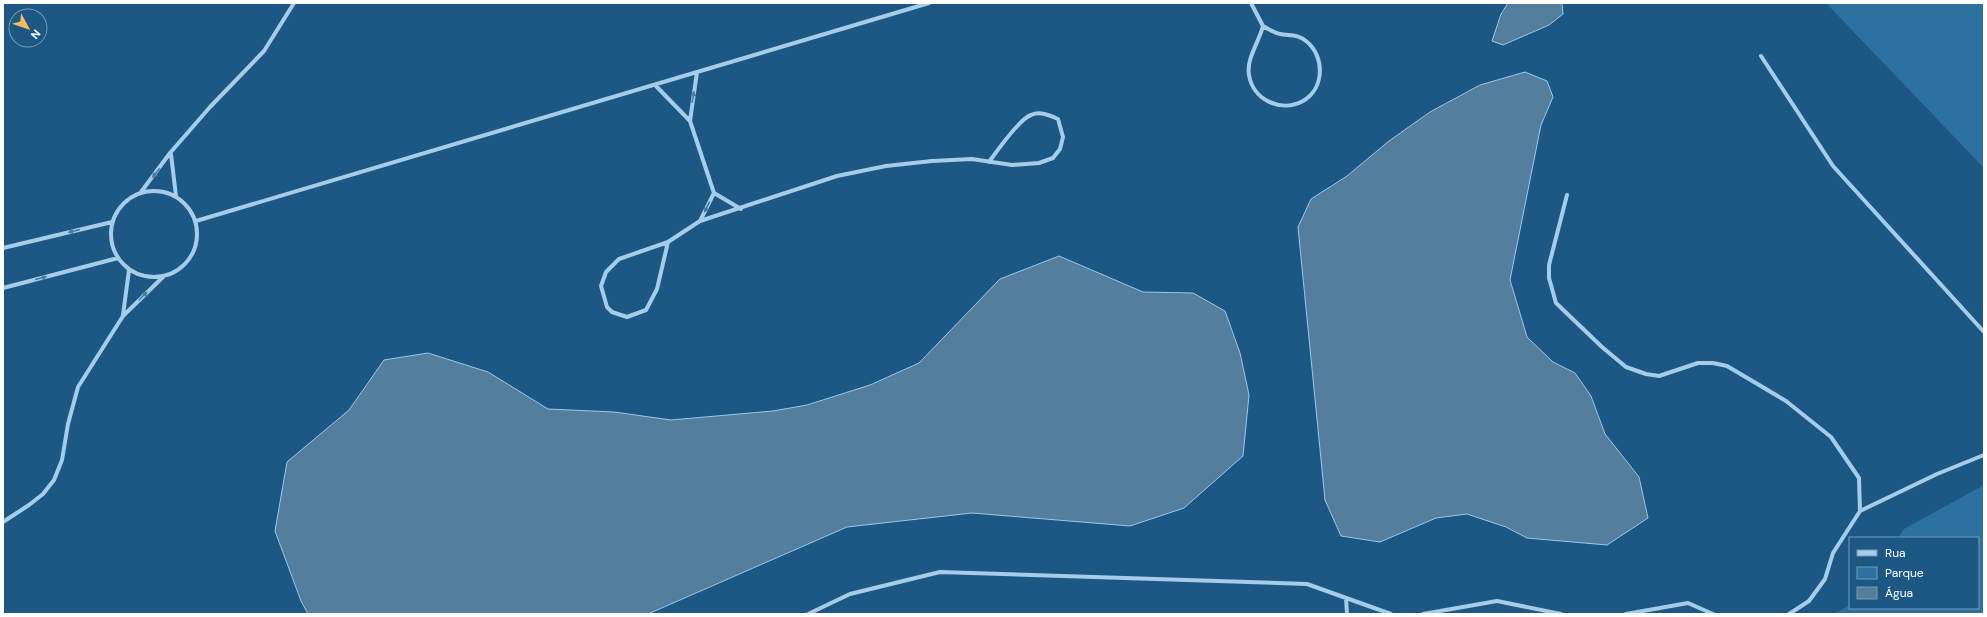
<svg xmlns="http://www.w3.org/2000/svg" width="1987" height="617" viewBox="0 0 1987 617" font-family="'DM Sans',sans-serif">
<rect width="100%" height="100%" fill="#1d5884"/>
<path fill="#2d71a0" d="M 1826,3 L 1984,3 L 1984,168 Z
M 1984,485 L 1984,614 L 1834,614 L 1850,605 L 1850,608 L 1978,608 L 1978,538 L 1898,538 L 1904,529 Z"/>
<path fill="#547e9d" stroke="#97caec" d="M 1508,3 L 1562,3 L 1563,14 L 1549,25 L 1503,45 L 1492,41 L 1501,14 Z
M 1525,72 L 1547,81 L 1553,97 L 1541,125 L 1510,280 L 1527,337 L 1553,362 L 1575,373 L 1591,396 L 1605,434 L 1639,477 L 1648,518 L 1607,545 L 1527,538 L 1506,527 L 1467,514 L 1436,518 L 1380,542 L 1341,536 L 1325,500 L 1298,227 L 1311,199 L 1347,176 L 1389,141 L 1430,112 L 1480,85 Z
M 1059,256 L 1143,292 L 1193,293 L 1225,311 L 1240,353 L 1249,395 L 1243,456 L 1184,508 L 1130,526 L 972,513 L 847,527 L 648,614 L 308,614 L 301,601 L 275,531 L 287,462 L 349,410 L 384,360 L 428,353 L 488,372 L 548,409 L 614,412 L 671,420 L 773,411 L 807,405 L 870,385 L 919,363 L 1000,279 Z"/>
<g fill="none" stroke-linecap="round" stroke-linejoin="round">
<path stroke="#a4cdea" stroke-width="4" d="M 1251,3 L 1263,26
M 1263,26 C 1268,29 1274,33 1280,34 C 1289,36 1298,34 1306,41 C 1325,56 1325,88 1303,101 C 1281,113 1253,100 1249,75 C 1246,59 1259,42 1263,26 Z
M 1761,56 L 1833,166 L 1984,332
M 656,86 L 690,121 L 714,193 L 741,209
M 690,121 L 697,72
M 171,154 L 176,196
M111 234a43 43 0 1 1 86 0a43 43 0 1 1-86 0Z
M 141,192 L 170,153 L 210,107 L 264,51 L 294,3
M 1567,195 L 1549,265 L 1549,278 L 1556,303 L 1602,347 L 1626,367 L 1646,374 L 1659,376 L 1698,363 L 1713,363 L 1727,366 L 1786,401 L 1831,437 L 1859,478 L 1860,511
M 196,221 L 929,3
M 700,221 L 714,193
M 668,242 L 657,289 L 646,310 L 627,317 L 612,312 L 607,307 L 601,286 L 606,272 L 619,259 L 668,242 L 700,221 L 837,176 L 886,166 L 932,161 L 972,159 L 1012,165 L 1039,163 L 1053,158 L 1060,149 L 1063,137 L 1058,119 C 1049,115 1040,111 1031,115 C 1019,119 997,151 989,162
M 3,248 L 112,222
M 3,288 L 118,258
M 123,315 L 129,270
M 3,522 L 29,505 L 43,494 L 54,480 L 62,460 L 68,424 L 78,387 L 123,316 L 163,277
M 1346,598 L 1347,614
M 808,614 L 850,594 L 940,572 L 1307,584 L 1391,614
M 1423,614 L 1497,601 L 1561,614
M 1626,614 L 1688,603 L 1713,614
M 1789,614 L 1809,601 L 1825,579 L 1833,553 L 1860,511 L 1937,474 L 1984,455"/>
</g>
<defs><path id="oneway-solid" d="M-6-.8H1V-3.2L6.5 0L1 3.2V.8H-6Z"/></defs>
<g fill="#467ba3">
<use href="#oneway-solid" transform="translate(693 97) rotate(-81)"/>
<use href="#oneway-solid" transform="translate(156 173) rotate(127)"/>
<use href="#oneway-solid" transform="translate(707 207) rotate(116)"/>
<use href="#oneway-solid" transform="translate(74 231) rotate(167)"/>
<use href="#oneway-solid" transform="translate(41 278) rotate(-14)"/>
<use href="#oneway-solid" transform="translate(143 296) rotate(-45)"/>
</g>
<rect width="1987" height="617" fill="none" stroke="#ffffff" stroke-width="8"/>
<rect x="1849" y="537" width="130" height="72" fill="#1d5884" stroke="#779bb5"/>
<rect x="1857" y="550" width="20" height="6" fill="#a4cdea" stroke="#779bb5"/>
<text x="1885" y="557" font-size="12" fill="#ffffff">Rua</text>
<rect x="1857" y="567" width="20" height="12" fill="#2d71a0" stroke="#779bb5"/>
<text x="1885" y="577" font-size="12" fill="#ffffff">Parque</text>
<rect x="1857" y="587" width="20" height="12" fill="#547e9d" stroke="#779bb5"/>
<text x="1885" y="597" font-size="12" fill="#ffffff">Água</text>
<g transform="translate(28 28) rotate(130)"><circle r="19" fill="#1d5884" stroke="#779bb5"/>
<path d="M0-3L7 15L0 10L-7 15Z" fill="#fab962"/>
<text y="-6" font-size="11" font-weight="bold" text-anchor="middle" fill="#ffffff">N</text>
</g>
</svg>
